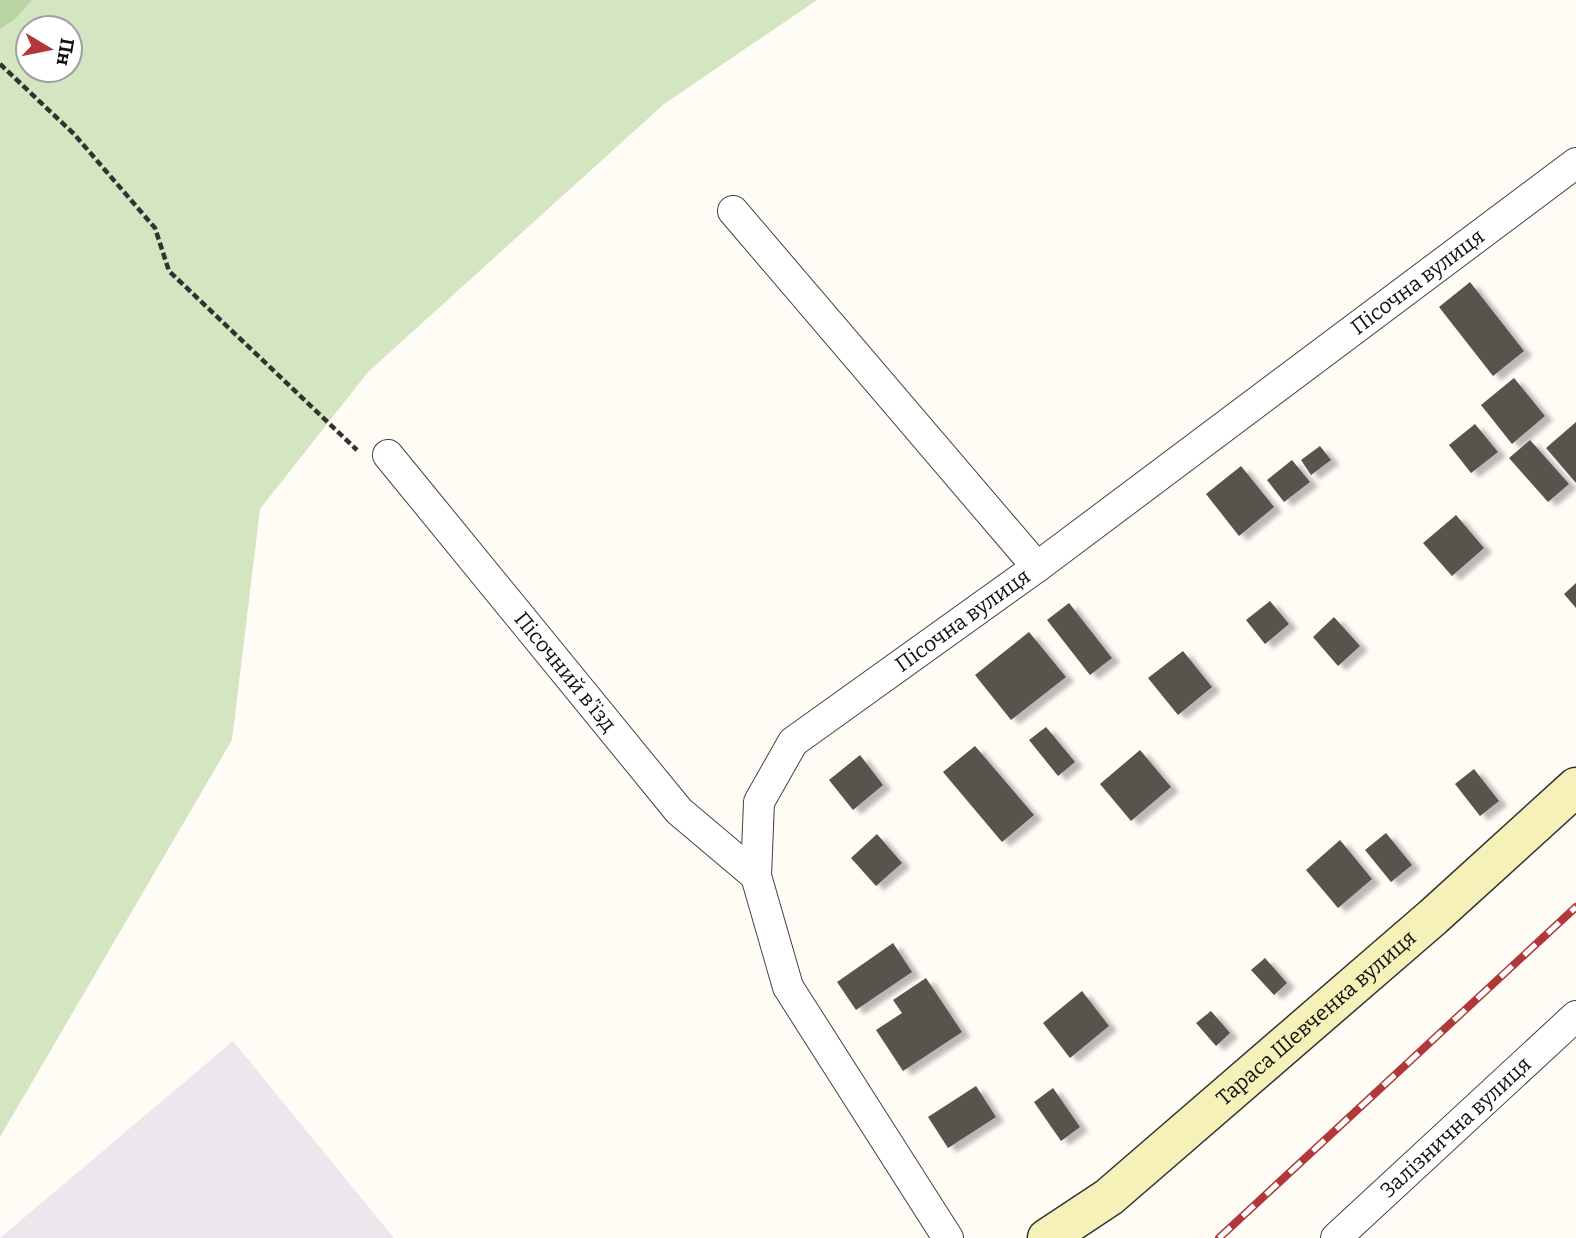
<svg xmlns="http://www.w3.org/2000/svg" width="1576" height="1238" viewBox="0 0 1576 1238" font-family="Bitter,serif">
<defs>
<filter id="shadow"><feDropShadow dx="8" dy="4.5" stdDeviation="2" flood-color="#0004"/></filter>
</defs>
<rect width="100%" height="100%" fill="#fefcf5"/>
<path fill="#ede6ed" d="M 233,1041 L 394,1238 L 0,1238 Z"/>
<path fill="#d3e5c1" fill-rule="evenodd" d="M 0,0 L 817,0 L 664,104 L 368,372 L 260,509 L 232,740 L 0,1137 ZM 28,28 L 70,28 L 70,70 L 28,70 Z"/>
<path fill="#b7d4a2" d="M 0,0 L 32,0 L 16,18 L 0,29 Z"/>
<path fill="#58524e" filter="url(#shadow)" d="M 1470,282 L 1524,351 L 1493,376 L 1439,307 Z
M 1514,378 L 1545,416 L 1512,444 L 1481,405 Z
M 1576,422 L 1576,483 L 1546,448 Z
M 1475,424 L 1498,452 L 1471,473 L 1449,445 Z
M 1530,440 L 1569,484 L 1548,502 L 1509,458 Z
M 1320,446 L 1331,460 L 1311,475 L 1301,460 Z
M 1292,460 L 1310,482 L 1284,502 L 1267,480 Z
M 1241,466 L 1274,507 L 1239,536 L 1206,494 Z
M 1456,515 L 1484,548 L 1452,576 L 1423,543 Z
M 1576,583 L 1576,608 L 1564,594 Z
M 1270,601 L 1289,624 L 1265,644 L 1246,620 Z
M 1069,603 L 1112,658 L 1090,675 L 1047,620 Z
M 1334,617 L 1360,646 L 1338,666 L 1313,637 Z
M 1029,632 L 1066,677 L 1011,720 L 975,675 Z
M 1183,651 L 1212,687 L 1178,715 L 1148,678 Z
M 1046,727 L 1075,762 L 1058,776 L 1029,740 Z
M 975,746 L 1034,815 L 1002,842 L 943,772 Z
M 1140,750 L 1171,787 L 1131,821 L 1100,784 Z
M 860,755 L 883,785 L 853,810 L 829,780 Z
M 1474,769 L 1499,801 L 1480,816 L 1455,784 Z
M 1386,833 L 1412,865 L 1391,882 L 1365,850 Z
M 877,834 L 902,863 L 876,886 L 851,858 Z
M 1340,840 L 1372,879 L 1338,908 L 1306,870 Z
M 893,943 L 912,972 L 856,1010 L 837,982 Z
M 1265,958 L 1287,983 L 1274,995 L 1251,970 Z
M 926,978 L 962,1032 L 903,1071 L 876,1030 L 902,1013 L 893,1000 Z
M 1082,991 L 1109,1026 L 1070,1058 L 1043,1023 Z
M 1211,1011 L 1230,1033 L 1216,1046 L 1196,1023 Z
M 976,1086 L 996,1117 L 948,1148 L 928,1117 Z
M 1053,1088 L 1080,1127 L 1061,1141 L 1034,1102 Z"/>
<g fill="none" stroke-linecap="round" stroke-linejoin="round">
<defs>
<g id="street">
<path d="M 733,211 L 1037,567"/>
<path id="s1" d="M 388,455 L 679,811 L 756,876"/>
<path id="s2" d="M 948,1238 L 788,987 L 756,876 L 759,802 L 793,742 L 1037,567 L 1576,163"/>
<path id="s3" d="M 1336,1238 L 1576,1016"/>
</g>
<g id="secondary">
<path id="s4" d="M 1047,1238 L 1109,1197 L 1433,917 L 1576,787"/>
</g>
</defs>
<use href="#street" stroke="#434343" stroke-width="32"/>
<use href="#secondary" stroke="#323232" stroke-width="41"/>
<path stroke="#323232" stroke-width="4.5" stroke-dasharray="7 3.5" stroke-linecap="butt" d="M 0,64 L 74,134 L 155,228 L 169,271 L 357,450"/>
<use href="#street" stroke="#fff" stroke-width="30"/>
<use href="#secondary" stroke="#f6f1b8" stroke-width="38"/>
<defs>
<path id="rail" d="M 1219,1238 L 1576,907"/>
</defs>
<use href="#rail" stroke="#b13739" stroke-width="8"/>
<use href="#rail" stroke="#fff" stroke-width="5" stroke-dasharray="16" stroke-linecap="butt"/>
</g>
<g text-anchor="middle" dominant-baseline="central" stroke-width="7" stroke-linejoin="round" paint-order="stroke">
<g font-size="21" fill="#101010" stroke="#fff">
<text stroke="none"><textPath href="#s2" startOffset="1332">Пісочна вулиця</textPath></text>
<text stroke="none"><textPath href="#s2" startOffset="765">Пісочна вулиця</textPath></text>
<text stroke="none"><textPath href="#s1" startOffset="280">Пісочний в’їзд</textPath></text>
<text stroke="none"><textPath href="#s4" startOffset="348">Тараса Шевченка вулиця</textPath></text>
<text stroke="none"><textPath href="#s3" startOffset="163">Залізнична вулиця</textPath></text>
</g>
</g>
<g transform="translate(49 49) rotate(100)"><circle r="33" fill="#ffffff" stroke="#9f9f9f" stroke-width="2"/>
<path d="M0-5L12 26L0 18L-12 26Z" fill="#b13739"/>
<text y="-10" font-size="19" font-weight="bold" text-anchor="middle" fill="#101010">Пн</text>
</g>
</svg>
